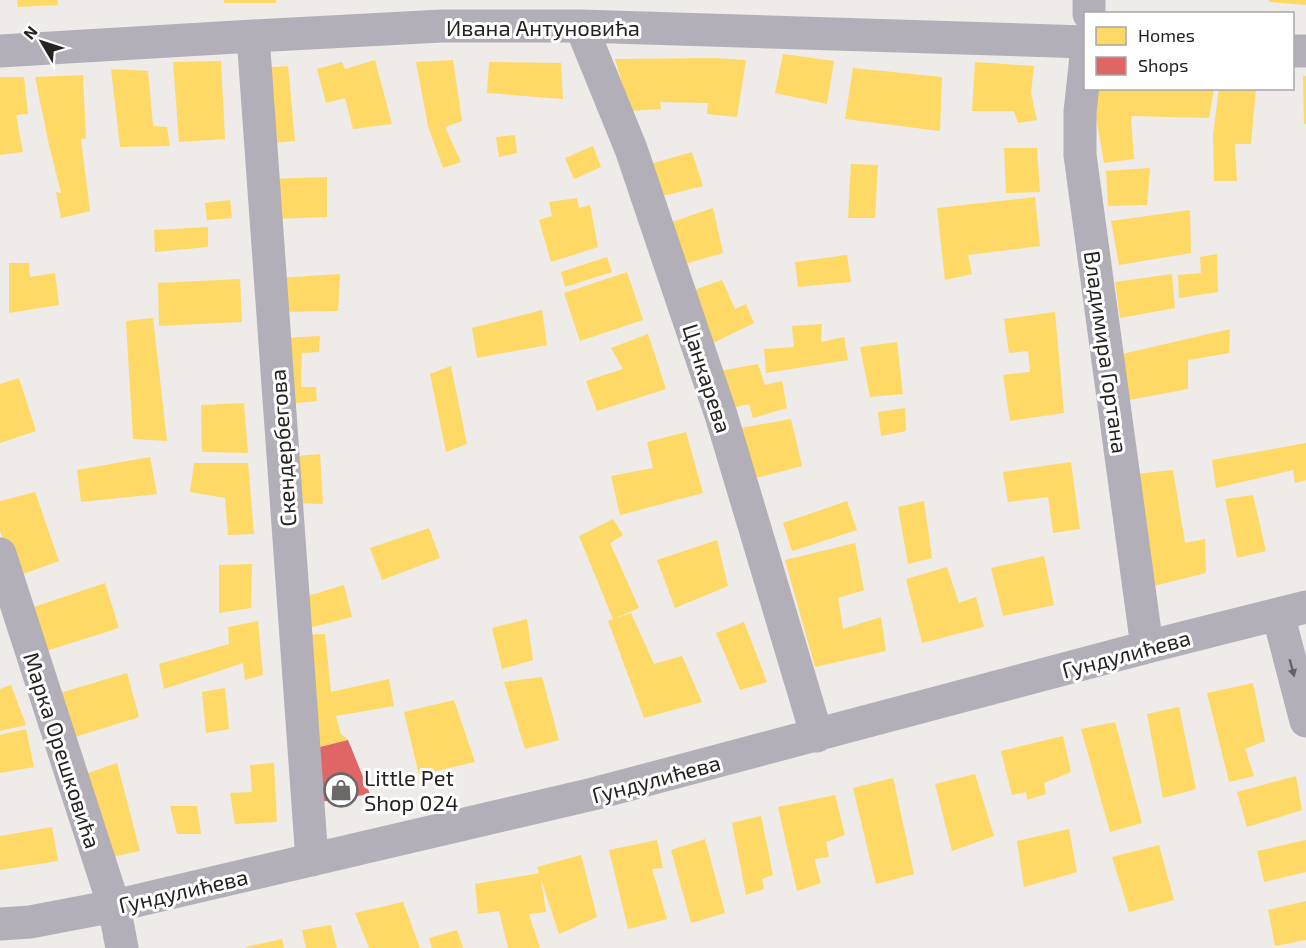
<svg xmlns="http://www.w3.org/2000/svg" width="1306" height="948" viewBox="0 0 1306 948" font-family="'Exo 2',sans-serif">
<rect width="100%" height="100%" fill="#eeebe8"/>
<path fill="#ffd966" d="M 17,0 L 57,0 L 58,5 L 18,7 Z
M 224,0 L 276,0 L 276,3 L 224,3 Z
M 1269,0 L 1306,0 L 1306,5 L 1269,2 Z
M 783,54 L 834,61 L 827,104 L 775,93 Z
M 714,58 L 746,60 L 737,117 L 707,114 L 708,103 L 660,102 L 661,109 L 630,111 L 615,59 Z
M 375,60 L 392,124 L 353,129 L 345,98 L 326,103 L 317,69 L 342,62 L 345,69 Z
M 453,60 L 462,121 L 445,127 L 461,162 L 443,168 L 428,126 L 416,62 Z
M 221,61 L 225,139 L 179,142 L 173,62 Z
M 489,62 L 561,63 L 563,99 L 487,93 Z
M 975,62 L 1034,66 L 1031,93 L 1037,120 L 1018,123 L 1014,111 L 972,111 Z
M 288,66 L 295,141 L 265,144 L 259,68 Z
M 853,68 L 942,77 L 940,131 L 845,119 Z
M 111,69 L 148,71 L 153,126 L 167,127 L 170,146 L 120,147 Z
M 83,75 L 86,138 L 81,139 L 90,211 L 61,218 L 56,192 L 61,193 L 49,145 L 35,77 Z
M 1303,76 L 1306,76 L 1306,124 L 1304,124 Z
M 0,77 L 24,77 L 28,114 L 16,115 L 23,152 L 0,155 Z
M 1091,88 L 1214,88 L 1209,118 L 1131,116 L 1134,159 L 1104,163 Z
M 1219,88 L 1256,88 L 1251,144 L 1235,144 L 1237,181 L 1214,181 L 1213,136 Z
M 515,135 L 517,153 L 499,157 L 496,137 Z
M 593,146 L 601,167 L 574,179 L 565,158 Z
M 1004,148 L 1037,148 L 1040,192 L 1006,193 Z
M 692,152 L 703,186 L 658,197 L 647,165 Z
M 851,164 L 878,165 L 875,218 L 848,218 Z
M 1150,168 L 1147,205 L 1108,206 L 1106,171 Z
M 327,177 L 327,217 L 272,219 L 267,179 Z
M 1035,197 L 1040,246 L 968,255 L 972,274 L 945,280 L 937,208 Z
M 577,198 L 579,208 L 590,205 L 598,247 L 551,262 L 539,220 L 552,216 L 549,202 Z
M 230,200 L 232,218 L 207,220 L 205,203 Z
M 713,208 L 723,253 L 678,266 L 663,225 Z
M 1190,210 L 1191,253 L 1119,265 L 1111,221 Z
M 208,227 L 208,247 L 155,252 L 154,230 Z
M 1217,254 L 1218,292 L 1179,298 L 1178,275 L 1201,273 L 1200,257 Z
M 847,255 L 851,282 L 798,287 L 795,262 Z
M 607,257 L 612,272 L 565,287 L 561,272 Z
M 9,263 L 29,263 L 30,277 L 55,273 L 59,305 L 9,313 Z
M 627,272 L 643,320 L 580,341 L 564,293 Z
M 340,274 L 338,311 L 279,312 L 278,278 Z
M 1172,274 L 1175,308 L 1120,318 L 1115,282 Z
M 240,279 L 242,322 L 159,326 L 158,283 Z
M 722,280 L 735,309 L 746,304 L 754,323 L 711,344 L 689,292 Z
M 542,310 L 547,345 L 477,358 L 472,328 Z
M 1055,312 L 1064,413 L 1010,421 L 1003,375 L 1030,372 L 1028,351 L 1009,353 L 1004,319 Z
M 153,318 L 167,441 L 133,439 L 126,321 Z
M 822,324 L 821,342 L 844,337 L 848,360 L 766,373 L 764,349 L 794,347 L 792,326 Z
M 1230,329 L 1229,353 L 1188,360 L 1188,389 L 1129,400 L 1122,354 Z
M 648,334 L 666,389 L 597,411 L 586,381 L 623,369 L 611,348 Z
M 320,336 L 319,352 L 302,353 L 301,387 L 316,387 L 317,401 L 287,404 L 283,338 Z
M 897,342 L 903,394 L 870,397 L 860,347 Z
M 758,364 L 765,385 L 782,381 L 787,408 L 753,418 L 749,404 L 728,409 L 714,372 Z
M 451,366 L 467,444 L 446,452 L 430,374 Z
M 19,378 L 36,431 L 0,443 L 0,384 Z
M 244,403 L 248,453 L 202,452 L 201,405 Z
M 905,408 L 906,431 L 881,436 L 878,412 Z
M 791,419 L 802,466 L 752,479 L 741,428 Z
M 686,432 L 703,493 L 620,515 L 611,476 L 653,468 L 647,442 Z
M 1306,443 L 1306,480 L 1295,483 L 1293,470 L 1216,488 L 1212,460 Z
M 320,454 L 323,504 L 291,503 L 287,457 Z
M 150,457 L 157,494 L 81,502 L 77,470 Z
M 1071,462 L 1080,529 L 1053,533 L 1048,497 L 1008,502 L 1003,472 Z
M 194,463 L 248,463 L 254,534 L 228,535 L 225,498 L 190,492 Z
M 1173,470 L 1185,543 L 1205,539 L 1206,573 L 1154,586 L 1135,474 Z
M 35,492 L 59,561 L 15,577 L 0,531 L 0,501 Z
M 1253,495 L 1266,551 L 1237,558 L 1225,499 Z
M 847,501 L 857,530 L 792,551 L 783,523 Z
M 924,501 L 932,558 L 908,564 L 898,507 Z
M 613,519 L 623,535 L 610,543 L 639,608 L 613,619 L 631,613 L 654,664 L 682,656 L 702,702 L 644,718 L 608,621 L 613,619 L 579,536 Z
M 429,528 L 440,558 L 382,580 L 370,548 Z
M 717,540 L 728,586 L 675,608 L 657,560 Z
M 855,543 L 864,590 L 838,598 L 843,629 L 881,617 L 886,651 L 815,667 L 785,560 Z
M 1044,556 L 1054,605 L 1003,616 L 991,568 Z
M 252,564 L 251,608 L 219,613 L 219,565 Z
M 947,567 L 959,603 L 976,597 L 984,627 L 922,643 L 906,579 Z
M 105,583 L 119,628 L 43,652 L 28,609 Z
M 344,585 L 352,617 L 301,630 L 298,599 Z
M 527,619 L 533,660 L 502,669 L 492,628 Z
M 258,621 L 263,675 L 245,680 L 243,663 L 164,689 L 159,664 L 229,644 L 228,627 Z
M 744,622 L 767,682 L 740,690 L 716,633 Z
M 325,634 L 331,692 L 389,679 L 394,706 L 336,716 L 341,734 L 348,740 L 308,750 L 300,635 Z
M 127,673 L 139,717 L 72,738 L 53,695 Z
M 542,677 L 559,740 L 525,749 L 504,682 Z
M 1253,683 L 1265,741 L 1245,749 L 1254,776 L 1229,782 L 1207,693 Z
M 11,685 L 26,725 L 0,731 L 0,689 Z
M 225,688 L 229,729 L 206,733 L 202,692 Z
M 454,700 L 475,762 L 419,775 L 404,712 Z
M 1179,707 L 1196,789 L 1163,798 L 1147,714 Z
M 1115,722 L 1142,823 L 1110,832 L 1081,729 Z
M 26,729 L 34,767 L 0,773 L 0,735 Z
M 1063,736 L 1071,772 L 1044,783 L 1046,794 L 1027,800 L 1026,792 L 1012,795 L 1001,751 Z
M 117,763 L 140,851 L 107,858 L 85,774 Z
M 274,763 L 277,822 L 235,824 L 230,793 L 252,792 L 250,765 Z
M 975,774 L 994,836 L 952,851 L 935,784 Z
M 1296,776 L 1302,810 L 1247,827 L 1237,792 Z
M 893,778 L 914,874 L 876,884 L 853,788 Z
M 835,795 L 845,835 L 826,842 L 829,857 L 814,859 L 821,883 L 797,891 L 778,807 Z
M 170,806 L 197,806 L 201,834 L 177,834 Z
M 761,816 L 773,875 L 762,879 L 764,889 L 746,895 L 732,823 Z
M 52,827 L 58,861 L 0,870 L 0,836 Z
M 1069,829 L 1077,872 L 1024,887 L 1017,841 Z
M 705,839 L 725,913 L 691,923 L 671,850 Z
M 657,840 L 663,868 L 652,869 L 667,919 L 628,929 L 609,850 Z
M 1306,840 L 1306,872 L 1264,882 L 1257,851 Z
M 1159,845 L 1174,900 L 1129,912 L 1112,857 Z
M 581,855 L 597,917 L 559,934 L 537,867 Z
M 540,873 L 546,912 L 529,914 L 540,948 L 508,948 L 499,911 L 478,914 L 475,884 Z
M 1306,901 L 1306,940 L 1275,946 L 1268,910 Z
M 403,902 L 420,948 L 369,948 L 355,913 Z
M 331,925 L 337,948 L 306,948 L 302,930 Z
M 457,930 L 463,948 L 432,948 L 429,938 Z
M 282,939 L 284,948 L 246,948 L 246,947 Z"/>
<path fill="#e06666" d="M 348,740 L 370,794 L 314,803 L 308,750 Z"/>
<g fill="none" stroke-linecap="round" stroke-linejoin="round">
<path stroke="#b3afb9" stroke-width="33" d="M 1089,14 L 1089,0
M 581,26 L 631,149 L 721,415 L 817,736
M 253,36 L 312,860
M 0,51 L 253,36 L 442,26 L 581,26 L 1086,42
M 1292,51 L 1306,51
M 1086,56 L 1080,112 L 1080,155 L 1147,647
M 0,554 L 114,906 L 122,948
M 1278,614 L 1306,721
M 0,924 L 30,922 L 114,906 L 593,794 L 1147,647 L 1306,607"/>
</g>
<defs><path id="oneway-solid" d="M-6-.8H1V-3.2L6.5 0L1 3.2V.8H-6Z" transform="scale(1.5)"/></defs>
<use fill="#656265" href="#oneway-solid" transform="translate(1292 668) rotate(75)"/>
<defs>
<symbol id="shop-ring" viewBox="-11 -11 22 22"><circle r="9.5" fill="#fff" stroke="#6b6967" stroke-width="1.5"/><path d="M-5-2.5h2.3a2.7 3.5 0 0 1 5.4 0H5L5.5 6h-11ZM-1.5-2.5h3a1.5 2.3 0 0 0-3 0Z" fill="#6b6967"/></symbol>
</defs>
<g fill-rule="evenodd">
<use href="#shop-ring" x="322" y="771" width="38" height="38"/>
</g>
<g text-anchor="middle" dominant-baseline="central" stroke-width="6" stroke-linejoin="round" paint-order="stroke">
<g font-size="22" fill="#252321" stroke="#fff">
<text x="543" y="27">Ивана Антуновића</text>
<text transform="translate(1107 352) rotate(82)">Владимира Гортана</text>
<text transform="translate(708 378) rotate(72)">Цанкарева</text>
<text transform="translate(282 448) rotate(-94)">Скендербегова</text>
<text transform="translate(1126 653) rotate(-15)">Гундулићева</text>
<text transform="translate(63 750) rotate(72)">Марка Орешковића</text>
<text transform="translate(656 778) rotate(-15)">Гундулићева</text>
<text transform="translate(183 890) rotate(-13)">Гундулићева</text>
</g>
<g font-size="22" fill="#252321" stroke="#fff" text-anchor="start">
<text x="364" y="777">Little Pet<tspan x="364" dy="25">Shop 024</tspan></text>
</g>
</g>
<rect x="1084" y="12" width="210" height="78" fill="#ffffff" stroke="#a8a7a6" stroke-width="1.5"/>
<rect x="1096" y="27" width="30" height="18" fill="#ffd966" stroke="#a8a7a6" stroke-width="1.5"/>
<text x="1138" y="42" font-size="18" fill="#252321">Homes</text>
<rect x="1096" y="57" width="30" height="18" fill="#e06666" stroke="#a8a7a6" stroke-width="1.5"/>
<text x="1138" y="72" font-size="18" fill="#252321">Shops</text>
<g transform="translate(42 42) rotate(309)" stroke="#ffffff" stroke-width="4.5" paint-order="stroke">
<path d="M0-4.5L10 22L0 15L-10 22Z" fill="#252321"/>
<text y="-9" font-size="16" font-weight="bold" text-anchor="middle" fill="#252321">N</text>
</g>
</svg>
